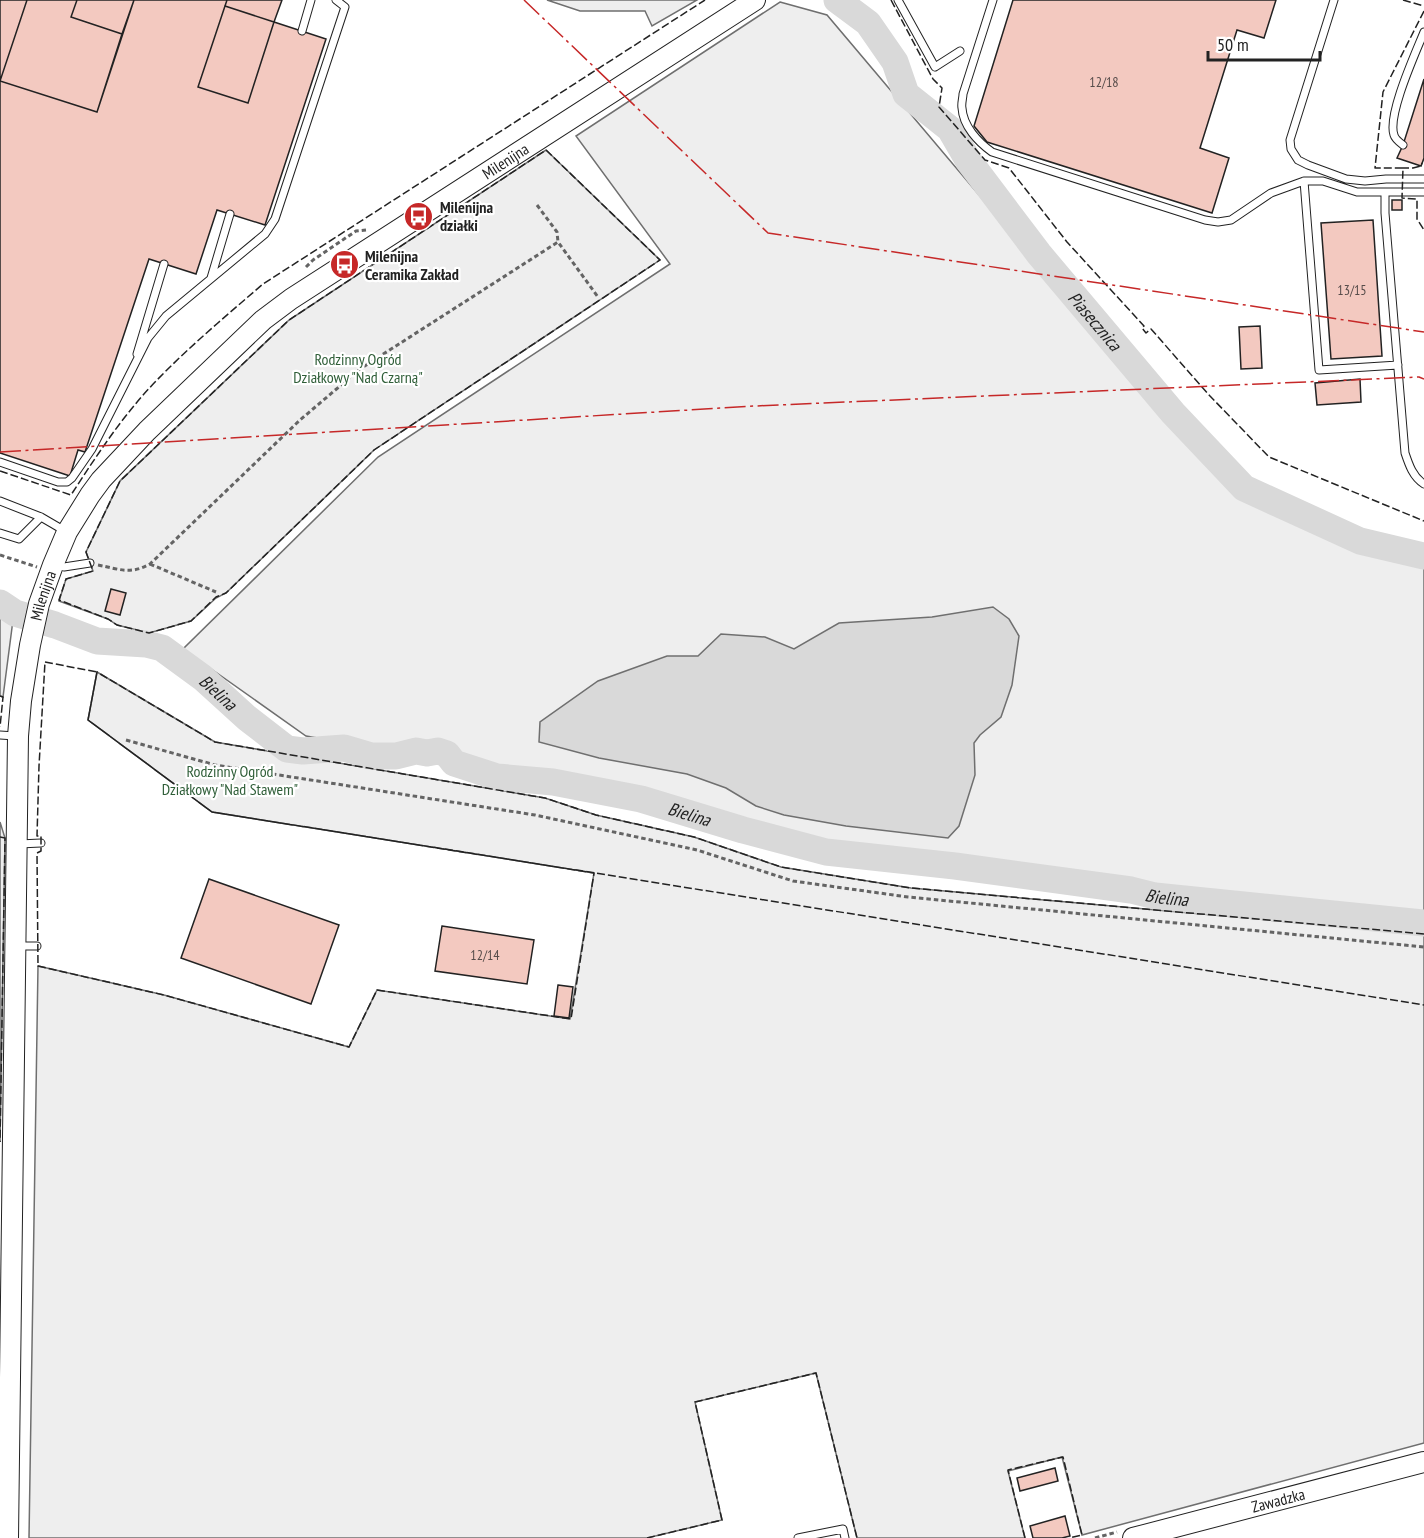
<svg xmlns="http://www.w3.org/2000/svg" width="1424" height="1538" viewBox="0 0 1424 1538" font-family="'PT Sans Narrow',sans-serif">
<rect width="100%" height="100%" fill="#fff"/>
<path fill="#eee" stroke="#6f6f6f" stroke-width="1.5" d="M 547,0 L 697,0 L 652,26 L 645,11 L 580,11 Z
M 780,2 L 827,15 L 1153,401 L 1241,491 L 1358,542 L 1424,559 L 1424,921 L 1155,893 L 827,846 L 641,793 L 306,736 L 183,649 L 378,457 L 670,264 L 576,136 Z
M 546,150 L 660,260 L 374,450 L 226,593 L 216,598 L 191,621 L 149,633 L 117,625 L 108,619 L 59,601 L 66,579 L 93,571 L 86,552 L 120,481 L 289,320 Z
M 0,612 L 13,620 L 3,697 L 0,696 Z
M 97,672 L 215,742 L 545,798 L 596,815 L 694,837 L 781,867 L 911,888 L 1424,934 L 1424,1443 L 1082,1535 L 1062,1457 L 1008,1471 L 1025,1538 L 857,1538 L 816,1373 L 695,1402 L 722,1520 L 647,1538 L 29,1538 L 38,966 L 164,995 L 349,1047 L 377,990 L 570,1019 L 594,873 L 212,812 L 88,720 Z
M 0,822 L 5,838 L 0,1142 Z"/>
<path fill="#d9d9d9" stroke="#6f6f6f" stroke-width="1.5" d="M 993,607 L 1009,619 L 1019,636 L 1012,685 L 1001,717 L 980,735 L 974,743 L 975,775 L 959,826 L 948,838 L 846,826 L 784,815 L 756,806 L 726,788 L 687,774 L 599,758 L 539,742 L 540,722 L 598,681 L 667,656 L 698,656 L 721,634 L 765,637 L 794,649 L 839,623 L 932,617 Z"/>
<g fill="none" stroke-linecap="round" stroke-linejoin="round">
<g stroke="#d9d9d9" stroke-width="27">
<path id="s1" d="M 837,0 L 868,23 L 895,62 L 906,94 L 950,129 L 968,160 L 1039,254 L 1173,413 L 1244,488 L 1360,541 L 1424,556"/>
<path id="s2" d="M 0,603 L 15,613 L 55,625 L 97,641 L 146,644 L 162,648 L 203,678 L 247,718 L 287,749 L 303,751 L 344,748 L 371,756 L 396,756 L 416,751 L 427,753 L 438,751 L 447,754 L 454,763 L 497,777 L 553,782 L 641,799 L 743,830 L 826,852 L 955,866 L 1131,890 L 1155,896 L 1424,923"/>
</g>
</g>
<path fill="#f3c9c0" stroke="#222" stroke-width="1.5" d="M 0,0 L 27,0 L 0,81 L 97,112 L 134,0 L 227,0 L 198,87 L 248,103 L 274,22 L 326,39 L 265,225 L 217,210 L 196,274 L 149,259 L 85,452 L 78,450 L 70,476 L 0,453 Z
M 27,0 L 77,0 L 71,17 L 122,34 L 97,112 L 0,81 Z
M 77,0 L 134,0 L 122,34 L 71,17 Z
M 227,0 L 282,0 L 274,22 L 225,6 Z
M 1013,0 L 1276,0 L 1264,38 L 1237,30 L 1200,148 L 1229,158 L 1212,213 L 987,142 L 974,126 Z
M 225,6 L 274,22 L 248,103 L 198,87 Z
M 1424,79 L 1424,158 L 1421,166 L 1397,158 L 1403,145 Z
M 1392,200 L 1402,200 L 1402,210 L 1392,210 Z
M 1373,220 L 1382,356 L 1331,359 L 1321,223 Z
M 1260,326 L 1262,368 L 1241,369 L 1239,327 Z
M 1360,379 L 1361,402 L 1317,405 L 1315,383 Z
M 111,589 L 126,593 L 120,615 L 105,611 Z
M 209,879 L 339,925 L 311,1004 L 181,958 Z
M 442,926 L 534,940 L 527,984 L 435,971 Z
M 558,985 L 573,987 L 569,1018 L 554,1016 Z
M 1055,1468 L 1058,1481 L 1020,1491 L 1017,1478 Z
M 1065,1516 L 1070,1536 L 1062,1538 L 1033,1538 L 1030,1526 Z"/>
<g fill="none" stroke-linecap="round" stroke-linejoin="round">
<defs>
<path id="lane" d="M 898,0 L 935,67 L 960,51
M 993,0 L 963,94 C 963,98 961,104 962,108 C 963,126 978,142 992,152 L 1205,220 L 1218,222 L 1231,220 L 1271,193 L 1304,181 L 1323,181 L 1357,192 L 1424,192
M 1334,0 L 1290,140 L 1291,149 L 1298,160 L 1308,165 L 1346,179 L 1365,181 L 1386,179 L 1424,179
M 302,31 L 311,0
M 1403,145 C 1399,142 1395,139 1394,135 C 1387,115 1416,52 1424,32
M 1304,181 L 1319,370 L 1398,365
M 1385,192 L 1385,213 L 1405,453 C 1409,465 1413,477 1424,484
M 211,278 L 230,214
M 137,354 L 164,264
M 0,462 L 58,482 L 67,482 L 72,478 L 92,449 L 148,338 L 166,316 L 265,234 L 275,219 L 345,7 L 336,0
M 0,501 L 41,517 L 65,531
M 0,533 L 19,539 L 41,517
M 56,565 L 64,567 L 90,563
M 0,735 L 15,736
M 19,844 L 41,843
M 18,946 L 37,946
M 798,1538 L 843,1529 L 845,1538"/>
<g id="secondary">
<path id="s3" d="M 8,1538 L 18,736 L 21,701 L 30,645 L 39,604 L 53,565 L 67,532 L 90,495 L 101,480 L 147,431 L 263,320 L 291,299 L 755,0"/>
<path id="s4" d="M 1133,1538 L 1424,1462"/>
</g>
</defs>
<use href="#lane" stroke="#222" stroke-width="9"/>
<use href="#secondary" stroke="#222" stroke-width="22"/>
<path stroke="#646464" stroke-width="3" stroke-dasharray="4.5 3" stroke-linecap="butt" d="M 537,205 L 557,232 L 558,242
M 306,267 L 313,260 L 356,231 L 366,230
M 0,555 L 37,567
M 150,564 L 216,592
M 98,565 C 119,569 130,575 150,564 L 300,420 L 360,369 L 558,242 L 598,297
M 126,740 L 215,765 L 535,815 L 697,850 L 793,881 L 908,897 L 1424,947
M 1095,1538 L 1117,1532"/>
<use href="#lane" stroke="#fff" stroke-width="7"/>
<use href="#secondary" stroke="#fff" stroke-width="20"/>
<path stroke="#222" stroke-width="1.5" stroke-dasharray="8 3" stroke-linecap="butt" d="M 891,0 L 933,79 L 942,88 L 939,107 L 985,160 L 1009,168 L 1067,242 L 1144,326 L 1142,328 L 1146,333 L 1151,329 L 1210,396 L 1269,457 L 1424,521
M 1403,0 L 1424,6
M 1424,11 L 1383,92 L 1375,168 L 1403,168 L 1402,198 L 1417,199 L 1417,219 L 1424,230
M 546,150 L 660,260 L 374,450 L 226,593 L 216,597 L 191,621 L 149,633 L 117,625 L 108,619 L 59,600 L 66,579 L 93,571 L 86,552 L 120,481 L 289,320 Z
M 1401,168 L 1413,168 L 1421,166 L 1422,163
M 0,471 L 71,495 C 97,455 123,415 157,380 C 190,346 227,315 263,284 L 705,0
M 45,662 L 97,672 L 88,720 L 212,812 L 594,873 L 571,1019 L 377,990 L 349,1047 L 164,995 L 38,966 L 37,853 L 41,851 L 41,836 L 37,836 L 39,766 Z
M 0,696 L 3,697 L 0,727
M 0,837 L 5,838 L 0,1142
M 1424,934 L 911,888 L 781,867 L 694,837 L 596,815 L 545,798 L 215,742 L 97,672 L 88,720 L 212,812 L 1424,1005
M 647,1538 L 722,1520 L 695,1402 L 816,1373 L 857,1538
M 1025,1538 L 1008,1470 L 1063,1457 L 1082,1535 L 1069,1538"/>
<path stroke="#c62828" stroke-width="1.5" stroke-dasharray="21 4.5 3 4.5" stroke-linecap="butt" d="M 524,0 L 768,233 L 1424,332
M 0,452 L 755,406 L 1419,377 L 1424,379"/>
</g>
<defs>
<symbol id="bus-disc" viewBox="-11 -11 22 22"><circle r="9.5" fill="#c62828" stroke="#fff"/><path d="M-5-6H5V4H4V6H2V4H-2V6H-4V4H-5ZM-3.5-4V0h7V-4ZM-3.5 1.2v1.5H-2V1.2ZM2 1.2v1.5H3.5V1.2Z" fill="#fff"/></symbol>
</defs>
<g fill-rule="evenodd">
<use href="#bus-disc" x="402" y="200" width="33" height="33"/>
<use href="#bus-disc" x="328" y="248" width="33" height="33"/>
</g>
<g text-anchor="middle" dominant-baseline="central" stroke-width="4.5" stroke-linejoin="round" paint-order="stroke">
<g font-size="14" fill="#564c4a">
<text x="1104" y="82">12/18</text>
<text x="1352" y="290">13/15</text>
<text x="485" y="955">12/14</text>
</g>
<g font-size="16" fill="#222" stroke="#fff">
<text stroke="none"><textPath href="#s3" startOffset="1593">Milenijna</textPath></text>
<text stroke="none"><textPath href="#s3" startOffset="945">Milenijna</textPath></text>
<text stroke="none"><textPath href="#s4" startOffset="150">Zawadzka</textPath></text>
</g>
<g font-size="16" font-weight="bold" fill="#222" stroke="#fff" text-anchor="start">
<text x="440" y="207">Milenijna<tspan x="440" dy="18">działki</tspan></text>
<text x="365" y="256">Milenijna<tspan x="365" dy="18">Ceramika Zakład</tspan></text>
</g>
<g font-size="16" fill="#2f5e38" stroke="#fff">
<text x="358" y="359">Rodzinny Ogród<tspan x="358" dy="18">Działkowy "Nad Czarną"</tspan></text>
<text x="230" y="771">Rodzinny Ogród<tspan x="230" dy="18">Działkowy "Nad Stawem"</tspan></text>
</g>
<g font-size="18" font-style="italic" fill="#222" stroke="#fff">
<text stroke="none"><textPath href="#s1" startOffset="417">Piasecznica</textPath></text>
<text stroke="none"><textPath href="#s2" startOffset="242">Bielina</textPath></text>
<text stroke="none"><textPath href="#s2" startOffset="747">Bielina</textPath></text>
<text stroke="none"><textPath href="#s2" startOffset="1233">Bielina</textPath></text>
</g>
</g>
<path d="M1208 51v9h112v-9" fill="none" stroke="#222222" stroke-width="3"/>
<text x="1217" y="51" font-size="18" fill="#222222" stroke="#ffffff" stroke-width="4.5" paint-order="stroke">50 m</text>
</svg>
